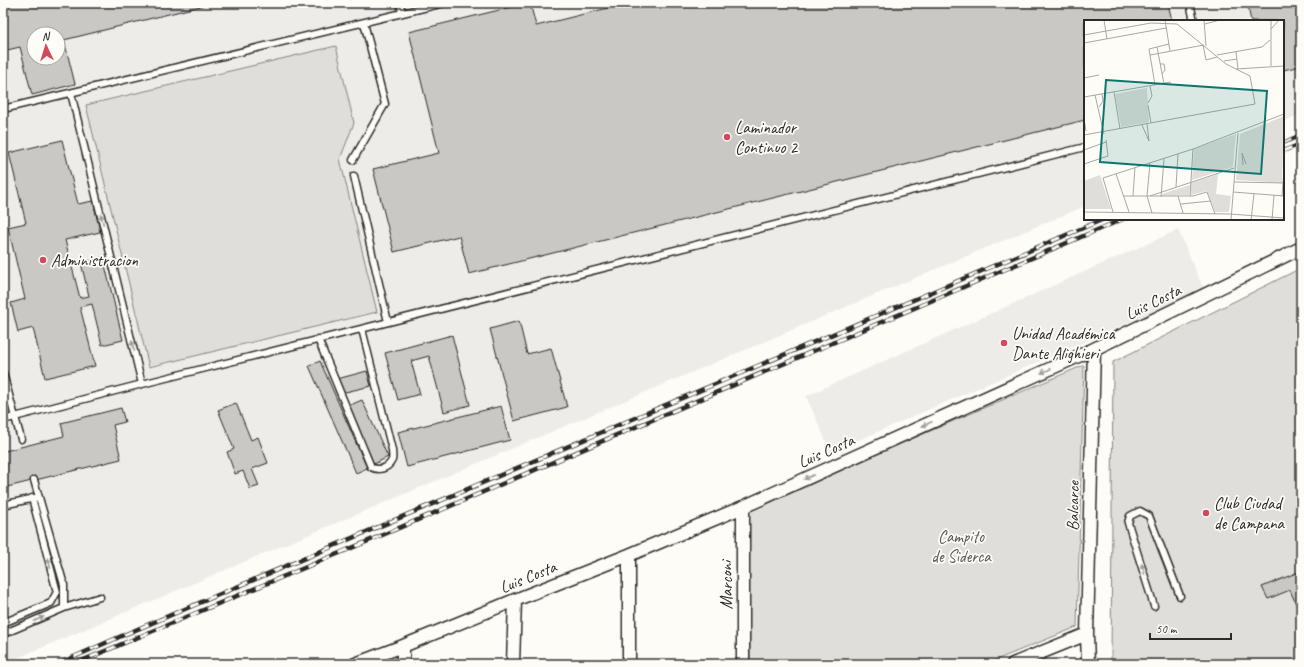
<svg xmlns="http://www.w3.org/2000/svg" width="1304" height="667" viewBox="0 0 1304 667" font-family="Caveat,sans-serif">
<rect width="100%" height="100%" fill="#fdfcf7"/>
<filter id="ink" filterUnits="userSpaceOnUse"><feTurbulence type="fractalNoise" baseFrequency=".025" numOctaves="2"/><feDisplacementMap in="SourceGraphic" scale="8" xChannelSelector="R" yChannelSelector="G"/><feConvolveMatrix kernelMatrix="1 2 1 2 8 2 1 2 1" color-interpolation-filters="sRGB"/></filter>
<g filter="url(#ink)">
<path fill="#edece8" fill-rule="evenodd" d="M 3,3 L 1301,3 L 1301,114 L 1283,122 L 1283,21 L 1085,21 L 1085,206 L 3,664 ZM 34,34 L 58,34 L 58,58 L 34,58 Z
M 1178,230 L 1204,290 L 831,452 L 806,396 Z"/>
<path fill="#dfdeda" stroke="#858482" d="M 336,46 L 354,123 L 340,159 L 377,312 L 149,367 L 86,105 Z
M 1301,268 L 1301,664 L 1111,664 L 1113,362 Z
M 1084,365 L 1077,627 L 986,664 L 750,664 L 748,509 Z"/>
<path fill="#c9c8c4" stroke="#2b2b2b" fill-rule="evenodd" d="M 3,3 L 213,3 L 64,40 L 75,84 L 32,95 L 20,47 L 3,51 ZM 34,34 L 58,34 L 58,58 L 34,58 Z
M 528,3 L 530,3 L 536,26 L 628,3 L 1168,3 L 1172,21 L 1085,21 L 1085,120 L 469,274 L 459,236 L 394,252 L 373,169 L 439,153 L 409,32 Z
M 1247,3 L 1301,3 L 1301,66 L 1283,70 L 1283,21 L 1251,21 Z
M 62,140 L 78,204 L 93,201 L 100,232 L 65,240 L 80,298 L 89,296 L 81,263 L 103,257 L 123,340 L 102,345 L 92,304 L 80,307 L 95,366 L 45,378 L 33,328 L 18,332 L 11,303 L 25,299 L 8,227 L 26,223 L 9,153 Z
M 519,321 L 527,354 L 551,348 L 567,407 L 514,421 L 490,329 Z
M 452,335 L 470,405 L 444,412 L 429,356 L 411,361 L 420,394 L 398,400 L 385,353 Z
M 320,361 L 367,468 L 356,473 L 309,366 Z
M 367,371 L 371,386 L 341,393 L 337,379 Z
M 362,400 L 388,457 L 374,464 L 348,406 Z
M 236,403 L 251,440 L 258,437 L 268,463 L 252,469 L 259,486 L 250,489 L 243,471 L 235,474 L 227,452 L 234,449 L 218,410 Z
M 501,406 L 510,440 L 407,467 L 398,432 Z
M 121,408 L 125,422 L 113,425 L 121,459 L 3,488 L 3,445 L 5,451 L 64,436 L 61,423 Z
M 1301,571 L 1301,602 L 1296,604 L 1290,590 L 1268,599 L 1262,587 Z"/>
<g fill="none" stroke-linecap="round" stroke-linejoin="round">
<defs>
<path id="service" d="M 400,3 L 402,13
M 1190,3 L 1194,21
M 71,93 L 142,384
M 3,109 L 444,3
M 353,160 L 385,104 L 364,23
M 354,176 L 388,322
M 318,339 L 371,467 C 378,471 388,469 392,460 C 393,457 392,453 392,450 L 362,329
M 3,373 L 21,439
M 3,420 L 150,382 L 1085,147
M 3,505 L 35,498
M 1154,606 L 1128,523 L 1130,516 L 1140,511 L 1149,516 L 1180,596
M 64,608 L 100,597
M 3,623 L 51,603 L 57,592 L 32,498
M 3,634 L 64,608 L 64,585 L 34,480"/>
<path id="minor" d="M 743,507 L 743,664
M 629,555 L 629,664
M 355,664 L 403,646 L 515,600 L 629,555 L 743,507 L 1094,349 L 1301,248
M 403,664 L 403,646
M 513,664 L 515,600
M 1013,664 L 1087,634
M 1088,664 L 1087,634 L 1094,349"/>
</defs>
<use href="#service" stroke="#2b2b2b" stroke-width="9"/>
<use href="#minor" stroke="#2b2b2b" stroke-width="15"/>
<use href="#service" stroke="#fdfcf7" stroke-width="6"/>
<use href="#minor" stroke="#fdfcf7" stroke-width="12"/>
<defs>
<path id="rail" d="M 1283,143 L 1301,135
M 1283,151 L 1301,144
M 58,664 L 126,634 L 1104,219
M 74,664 L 366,542 L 1123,219"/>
</defs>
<use href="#rail" stroke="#2b2b2b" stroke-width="4.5"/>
<use href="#rail" stroke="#fdfcf7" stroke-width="3" stroke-dasharray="9" stroke-linecap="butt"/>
</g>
<defs><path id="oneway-solid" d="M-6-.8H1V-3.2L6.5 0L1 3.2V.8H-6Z"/></defs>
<g fill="#9e9e9b">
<use href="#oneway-solid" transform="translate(102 219) rotate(-104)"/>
<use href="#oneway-solid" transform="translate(133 346) rotate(-104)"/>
<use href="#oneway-solid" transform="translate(1046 371) rotate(156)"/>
<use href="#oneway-solid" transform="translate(927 424) rotate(156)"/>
<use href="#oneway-solid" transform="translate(809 477) rotate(156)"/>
<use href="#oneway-solid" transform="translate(49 563) rotate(-106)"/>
<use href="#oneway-solid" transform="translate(1143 569) rotate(-107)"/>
<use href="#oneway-solid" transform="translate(39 619) rotate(-24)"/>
</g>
</g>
<g fill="#d1495b" stroke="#fdfcf7" stroke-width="1.5">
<circle cx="727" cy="137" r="4"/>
<circle cx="43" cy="260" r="4"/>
<circle cx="1004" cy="343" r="4"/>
<circle cx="1206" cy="513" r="4"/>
</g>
<g text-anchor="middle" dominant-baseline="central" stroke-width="3.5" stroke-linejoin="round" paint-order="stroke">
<g font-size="17" fill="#2b2b2b" stroke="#fdfcf7" text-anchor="start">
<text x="735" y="127">Laminador<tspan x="735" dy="20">Continuo 2</tspan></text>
<text x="51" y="260">Administracion</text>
<text x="1012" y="333">Unidad Académica<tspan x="1012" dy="20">Dante Alighieri</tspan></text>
<text x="1214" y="503">Club Ciudad<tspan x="1214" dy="20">de Campana</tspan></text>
</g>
<g font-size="17" fill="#2b2b2b" stroke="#fdfcf7">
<text transform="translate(1153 302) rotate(-26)">Luis Costa</text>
<text transform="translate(826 451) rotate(-24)">Luis Costa</text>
<text transform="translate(1073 506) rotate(-89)">Balcarce</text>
<text transform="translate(528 577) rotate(-22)">Luis Costa</text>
<text transform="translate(726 585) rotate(-90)">Marconi</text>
</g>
<g font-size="17" fill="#585857" stroke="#fdfcf7">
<text x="961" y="536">Campito<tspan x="961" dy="20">de Siderca</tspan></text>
</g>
</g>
<g transform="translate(1084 20)">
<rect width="200" height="200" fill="#fdfcf7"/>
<path d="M 63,68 L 65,102 L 37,107 L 31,74 ZM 200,96 L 198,163 L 152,160 L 156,114 ZM 152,114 L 149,147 L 108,160 L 110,129 ZM 134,154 L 132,174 L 147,176 L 145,192 L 131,192 L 123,171 L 106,175 L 107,163 ZM 16,155 L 27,189 L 1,189 L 0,161 ZM 106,165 L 105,175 L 79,176 L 78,174 Z" fill="#dfdeda"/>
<path fill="none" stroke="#a9a8a5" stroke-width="1" d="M 20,0 L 23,19M 81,0 L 86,31M 120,0 L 122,26M 121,4 L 136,0M 187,9 L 195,0M 0,15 L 67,3 L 93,4 L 142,44 L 166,56 L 171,84 L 0,115M 0,23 L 82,8M 119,25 L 122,40 L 133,37M 152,32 L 154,49M 66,35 L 120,25M 133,35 L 178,27 L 186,20M 140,41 L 153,39M 76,44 L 80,44 L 81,50 L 78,54M 187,46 L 187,0M 152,49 L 200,46M 0,58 L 15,55M 80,64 L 73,27 L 85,24M 71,65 L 65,29 L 73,27M 30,72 L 36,109M 11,75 L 20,114M 0,77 L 87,62M 64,83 L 68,76 L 66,66M 64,85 L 67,103M 15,87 L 19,81 L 18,74M 0,99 L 2,111M 58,105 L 65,121 L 63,104M 0,130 L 22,122M 66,143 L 63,176 L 68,193M 0,144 L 24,136 L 22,120M 159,145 L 158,133 L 162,144M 32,154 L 45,192M 150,162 L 199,163M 92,167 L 94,134M 149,172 L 200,176M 40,176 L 109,176 L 123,172 L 131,194M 49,176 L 51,147M 66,176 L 150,148M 94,176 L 99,193M 106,176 L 109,129M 198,176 L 200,150M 77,177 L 80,139M 97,184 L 127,181M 0,192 L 146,194 L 200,198M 29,192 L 19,158 L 109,129 L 200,94M 147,200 L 154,113M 167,200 L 170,174M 188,200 L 190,175"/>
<path fill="#0f766e" fill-opacity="0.15" stroke="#0f766e" stroke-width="2" d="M 22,60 L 183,71 L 177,154 L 16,142 Z"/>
<rect width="200" height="200" fill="none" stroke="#2b2b2b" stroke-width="2"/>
</g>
<rect width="1304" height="667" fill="none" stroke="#fdfcf7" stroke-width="16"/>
<rect x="8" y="8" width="1288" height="651" fill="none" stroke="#2b2b2b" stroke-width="1.5" filter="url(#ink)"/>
<g transform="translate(46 46) rotate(356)"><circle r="19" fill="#fdfcf7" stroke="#a9a8a5"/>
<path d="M0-3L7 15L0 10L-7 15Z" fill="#d1495b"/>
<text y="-6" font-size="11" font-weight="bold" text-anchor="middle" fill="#2b2b2b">N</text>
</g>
<path d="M1150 633v6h81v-6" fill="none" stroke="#2b2b2b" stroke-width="2"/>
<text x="1156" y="633" font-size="12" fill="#2b2b2b" stroke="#fdfcf7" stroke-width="3" paint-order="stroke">50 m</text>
</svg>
